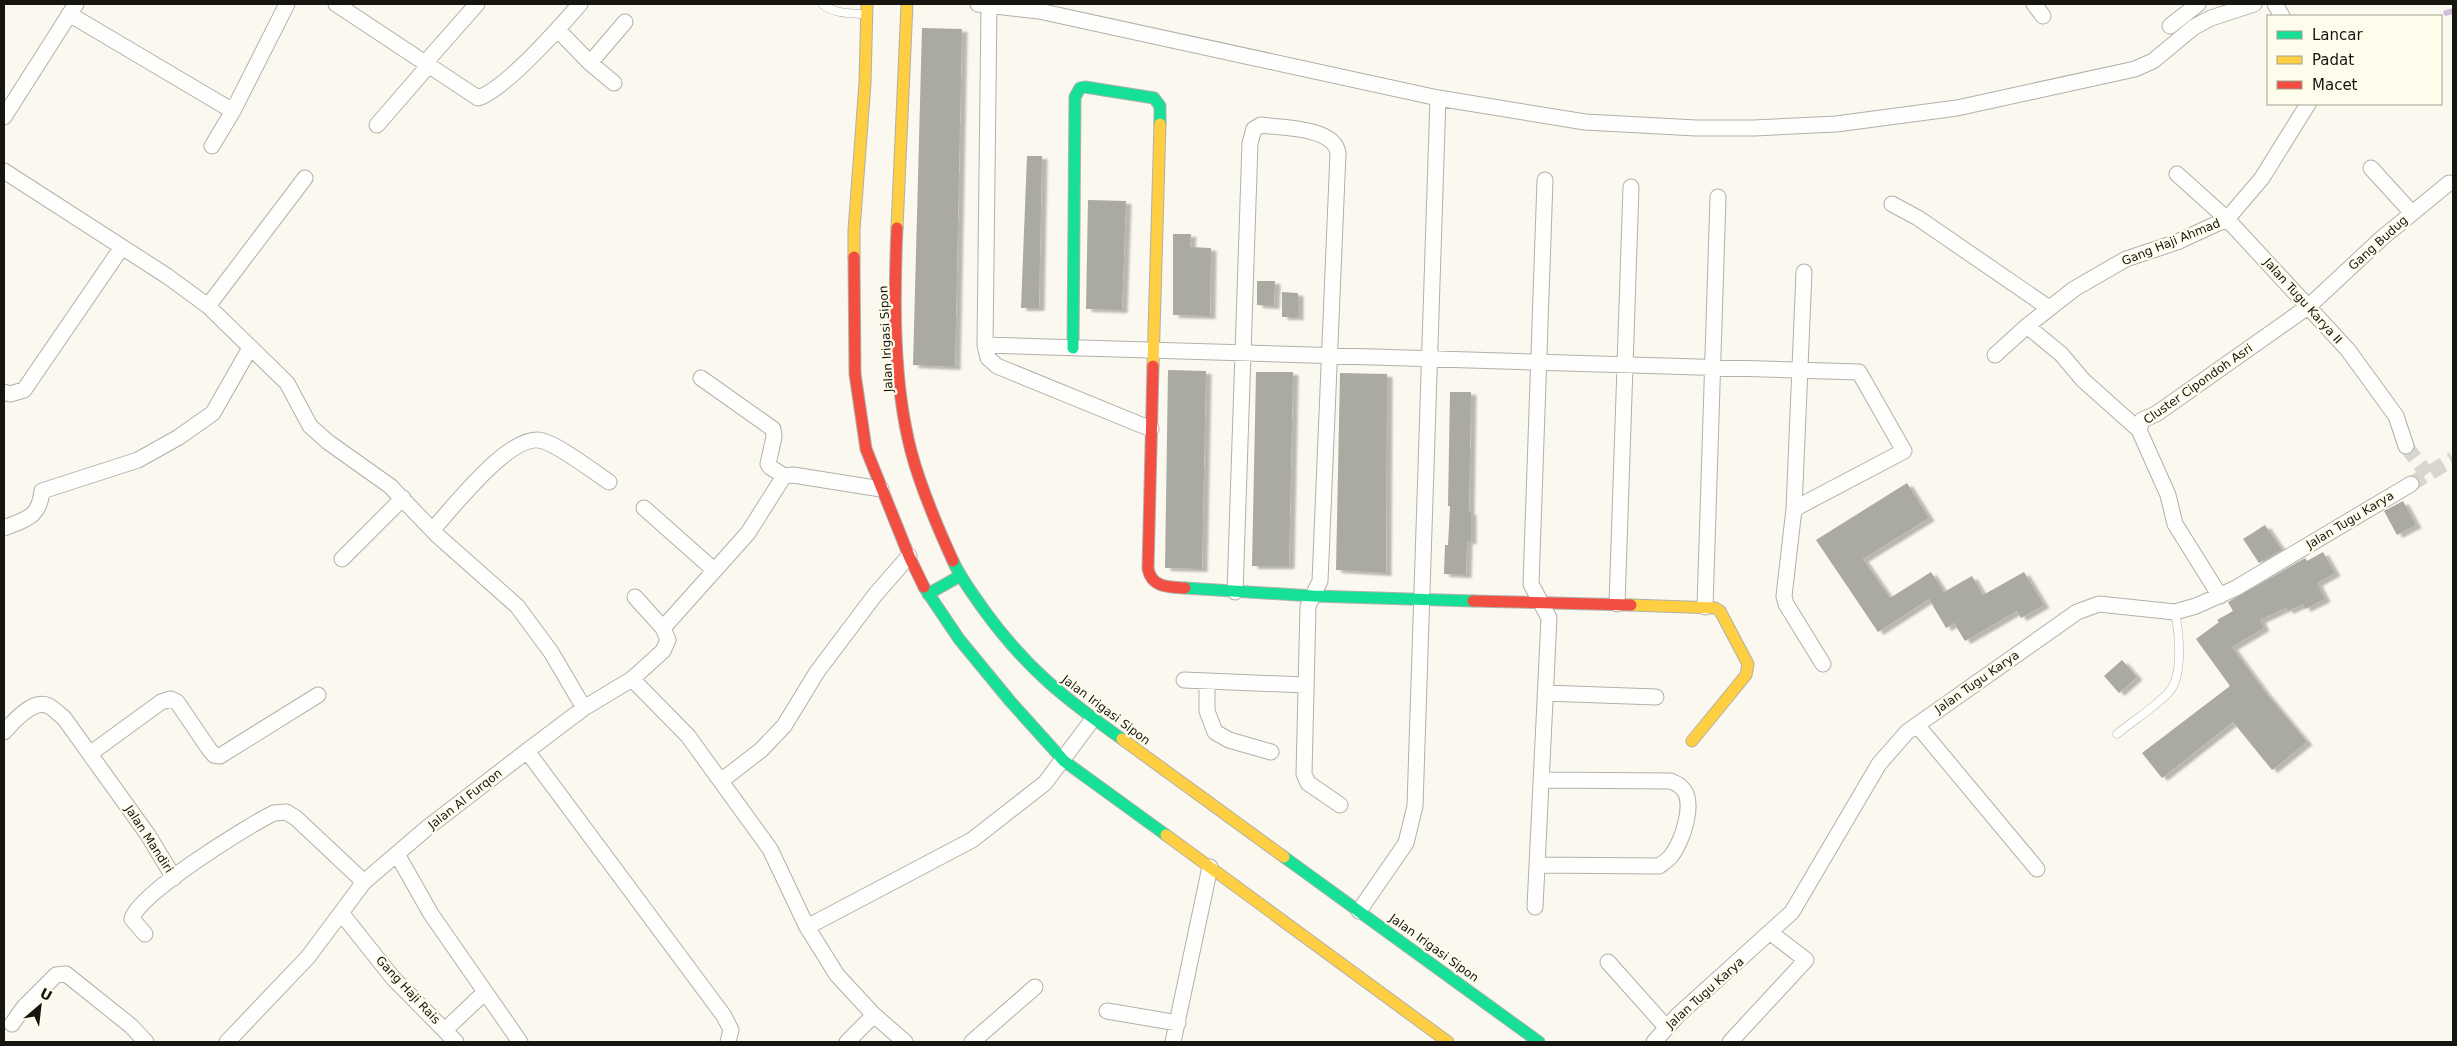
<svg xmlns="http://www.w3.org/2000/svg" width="2457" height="1046" viewBox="0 0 2457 1046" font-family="'DejaVu Sans',sans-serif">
<defs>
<filter id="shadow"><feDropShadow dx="5.5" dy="3" stdDeviation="1" flood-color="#0004"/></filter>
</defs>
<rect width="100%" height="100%" fill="#faf8ef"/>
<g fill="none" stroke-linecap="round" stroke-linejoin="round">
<path stroke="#d0bed6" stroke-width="5.5" d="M 2446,13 L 2453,11"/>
</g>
<path fill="#aaa9a2" filter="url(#shadow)" d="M 922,28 L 962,29 L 955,367 L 913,365 Z
M 1027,156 L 1042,156 L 1039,308 L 1021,308 Z
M 1088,200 L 1126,201 L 1122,310 L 1086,309 Z
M 1173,234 L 1191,234 L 1190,247 L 1211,248 L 1210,316 L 1173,315 Z
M 1257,281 L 1275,281 L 1274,306 L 1257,305 Z
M 1282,292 L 1298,293 L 1298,317 L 1282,317 Z
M 1168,370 L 1206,371 L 1202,569 L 1165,568 Z
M 1256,372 L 1293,372 L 1289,566 L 1252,566 Z
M 1340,373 L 1387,374 L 1386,573 L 1336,570 Z
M 1450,392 L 1471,392 L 1469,512 L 1471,512 L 1471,541 L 1467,541 L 1466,575 L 1444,574 L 1445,545 L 1448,545 L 1450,506 L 1448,506 Z
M 1907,483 L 1929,518 L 1863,559 L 1890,598 L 1931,572 L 1944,592 L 1972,576 L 1983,595 L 2024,572 L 2044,605 L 2021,618 L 2017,611 L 1965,641 L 1954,623 L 1946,628 L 1929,599 L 1878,632 L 1816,540 Z
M 2403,501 L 2416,525 L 2397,535 L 2384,511 Z
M 2265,525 L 2282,550 L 2259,563 L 2243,539 Z
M 2323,552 L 2335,573 L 2317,583 L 2325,599 L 2305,609 L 2303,604 L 2288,611 L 2286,608 L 2260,620 L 2264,628 L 2232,647 L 2266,693 L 2307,742 L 2272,770 L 2233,722 L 2162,778 L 2142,753 L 2230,686 L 2196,639 L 2219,622 L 2217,620 L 2233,611 L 2228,602 L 2305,558 L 2307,561 Z
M 2122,660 L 2137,677 L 2119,693 L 2104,676 Z"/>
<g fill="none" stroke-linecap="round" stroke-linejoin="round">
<path stroke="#d8d6ce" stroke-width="15" stroke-dasharray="15 8" stroke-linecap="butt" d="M 2406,446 L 2427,474
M 2411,484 L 2453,459"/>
<defs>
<path id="lane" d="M 822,4 C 835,14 849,13 865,14
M 2117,734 C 2134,720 2154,708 2169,692 C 2184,675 2179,632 2175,612"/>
<path id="street" d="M 336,4 L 478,98 C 505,89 560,27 580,4
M 978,4 L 1039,11 L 1438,98 L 1585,122 L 1696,128 L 1754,128 L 1836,124 L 1957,108 L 2135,69 L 2153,61 L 2194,27 L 2211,18 L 2254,4
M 2034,4 L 2043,16
M 2275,4 L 2282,16
M 989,5 L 985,345 L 988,358 L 997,366 L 1151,429
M 69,14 L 233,111
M 2170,26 L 2198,4
M 558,30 L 590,63 L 614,83
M 425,63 L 477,4
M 590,63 L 625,22
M 4,117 L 76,4
M 377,125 L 429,65
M 212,146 L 233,111 L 287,4
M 2371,168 L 2412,213
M 4,171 L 167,276 L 208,306 L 287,383 L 310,426 L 328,442 L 390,486 L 438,536 L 517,606 L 551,652 L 584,708
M 2177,174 L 2227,219 L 2348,350 L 2396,416 L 2406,446
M 1892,204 L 1918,218 L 2049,308
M 1804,272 L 1794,509 L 1784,596 L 1786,604 L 1823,664
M 208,306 L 305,178
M 2027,326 L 2061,354 L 2083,380 L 2139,430
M 985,345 L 1859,372 L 1904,451 L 1794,509
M 1995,355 L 2027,326 L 2074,289 L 2126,259 L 2177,242 L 2227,219 L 2262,178 L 2308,104
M 701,378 L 773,429 L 774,437 L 768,464 L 770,467 L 784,476
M 4,392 L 10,394 L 24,390 L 122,247
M 644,508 L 714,570
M 4,528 C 26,519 39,518 42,491 L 138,460 L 179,437 L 213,413 L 250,348
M 433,529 C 453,508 512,430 543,441 C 562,447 591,470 609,482
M 342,559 L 403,498
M 1235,592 L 1250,143 L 1254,129 L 1261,125 C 1282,128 1334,127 1338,153 L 1320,581 L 1308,606 L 1304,774 L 1308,783 L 1340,805
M 2220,596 L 2175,524 L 2168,495 L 2139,430 L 2142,420 L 2156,414 L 2309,306 L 2382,238 L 2449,183
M 1617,604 L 1631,187
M 1705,607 L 1718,197
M 663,628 L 748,533 L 784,476 L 793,475 L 881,489
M 632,679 L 688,736 L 770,849 L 807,927 L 837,975 L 874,1015 L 905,1042
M 1184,680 L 1305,685
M 1207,681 L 1207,711 L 1215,732 L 1229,740 L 1271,752
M 1545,693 L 1656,697
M 1917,725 L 2037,869
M 4,732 C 13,722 33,698 49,706 C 54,709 59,714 64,718 L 148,835 L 174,878
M 527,751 L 724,1016 L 731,1030 L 728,1042
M 91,753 L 161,702 L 171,699 L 177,702 L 209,749 L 214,755 L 220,756 L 318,695
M 721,781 L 761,750 L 784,726 L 817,672 L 875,595 L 909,556
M 397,854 L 431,914 L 520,1042
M 1537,865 L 1659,866 C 1663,863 1668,860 1671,856 C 1682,843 1697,800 1681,787 C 1679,784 1674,783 1671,781 L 1541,780
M 1535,907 L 1549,618 L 1531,584 L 1545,180
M 1359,911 L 1406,843 L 1415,806 L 1438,98
M 342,914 L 393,978 L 456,1042
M 807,927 L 972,840 L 1045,783 L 1093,719
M 145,934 L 132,919 C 138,894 247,826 274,813 L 286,812 L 296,818 L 364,882
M 1608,962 L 1666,1027
M 1107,1011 L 1178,1023
M 12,1024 L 24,1007 L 56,975 L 66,974 L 131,1026 L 146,1042
M 445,1030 L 485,992
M 227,1042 L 308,957 L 364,882 L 427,828 L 527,751 L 584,708 L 632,679 L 663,651 L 668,640 L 663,628 L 635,597
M 847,1042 L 874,1015
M 972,1042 L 1035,987
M 1173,1042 L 1210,867
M 1654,1042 L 1678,1015 L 1792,912 L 1879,764 L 1907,732 L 2077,612 L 2099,604 L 2175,612 L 2196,606 L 2236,588 L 2411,484
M 1730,1042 L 1806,960 L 1771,933"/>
<path id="fast" d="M 1073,348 L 1075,97 L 1080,88 L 1085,87 L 1154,98 L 1160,106 L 1160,124
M 953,561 C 961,579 973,594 984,610 C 1026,668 1064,698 1122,739
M 924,587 L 959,639 L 1010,701 L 1064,761 L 1166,835
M 1185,588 L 1313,596 L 1473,601
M 928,594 L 960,576
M 1284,857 L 1539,1042"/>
<path id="slow" d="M 897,228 L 907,4
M 854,257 L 854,230 L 865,83 L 867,4
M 1153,366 L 1160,124
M 1631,605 L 1715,608 L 1720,611 L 1748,664 L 1746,675 L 1692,741
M 1122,739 L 1284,857
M 1166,835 L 1448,1042"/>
<path id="jam" d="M 897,228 C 894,299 893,382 911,451 C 921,489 937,526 953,561
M 854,257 L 855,374 L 866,449 L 909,556 L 924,587
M 1153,366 L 1148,569 C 1152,588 1169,587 1185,588
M 1473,601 L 1631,605"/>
</defs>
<use href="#lane" stroke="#b1b0aa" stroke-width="9"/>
<use href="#street" stroke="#b1b0aa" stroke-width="17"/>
<use href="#fast" stroke="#b1b0aa" stroke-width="13"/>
<use href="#slow" stroke="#b1b0aa" stroke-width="13"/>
<use href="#jam" stroke="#b1b0aa" stroke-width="13"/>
<use href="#lane" stroke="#fefefd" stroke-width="8"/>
<use href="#street" stroke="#fefefd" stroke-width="15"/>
<use href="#fast" stroke="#16e098" stroke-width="11"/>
<use href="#slow" stroke="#ffcf43" stroke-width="11"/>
<use href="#jam" stroke="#f24e42" stroke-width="11"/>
</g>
<g text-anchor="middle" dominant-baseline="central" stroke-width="4.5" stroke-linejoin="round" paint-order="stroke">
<g font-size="12" fill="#161510" stroke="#fefceb">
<text transform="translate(2171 242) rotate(-22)">Gang Haji Ahmad</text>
<text transform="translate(2378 243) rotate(-42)">Gang Budug</text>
<text transform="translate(2303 301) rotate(48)">Jalan Tugu Karya II</text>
<text transform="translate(886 339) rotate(-93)">Jalan Irigasi Sipon</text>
<text transform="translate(2198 384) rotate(-35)">Cluster Cipondoh Asri</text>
<text transform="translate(2350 520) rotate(-31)">Jalan Tugu Karya</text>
<text transform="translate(1977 682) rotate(-35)">Jalan Tugu Karya</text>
<text transform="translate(1106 710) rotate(37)">Jalan Irigasi Sipon</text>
<text transform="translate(465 799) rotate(-38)">Jalan Al Furqon</text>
<text transform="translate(149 839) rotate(57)">Jalan Mandiri</text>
<text transform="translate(1434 948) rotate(36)">Jalan Irigasi Sipon</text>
<text transform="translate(408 990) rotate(47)">Gang Haji Rais</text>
<text transform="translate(1705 993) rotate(-42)">Jalan Tugu Karya</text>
</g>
</g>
<rect width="2457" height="1046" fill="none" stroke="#161510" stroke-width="10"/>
<rect x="2267" y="15" width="175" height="90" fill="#fefceb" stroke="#a1a093"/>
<rect x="2277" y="31" width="25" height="8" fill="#16e098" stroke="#a1a093"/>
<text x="2312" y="40" font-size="15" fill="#161510">Lancar</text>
<rect x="2277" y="56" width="25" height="8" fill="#ffcf43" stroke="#a1a093"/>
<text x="2312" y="65" font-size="15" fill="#161510">Padat</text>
<rect x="2277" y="81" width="25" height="8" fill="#f24e42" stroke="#a1a093"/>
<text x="2312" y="90" font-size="15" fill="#161510">Macet</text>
<g transform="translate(40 1006) rotate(28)" stroke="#fefceb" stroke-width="4" paint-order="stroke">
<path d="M0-4L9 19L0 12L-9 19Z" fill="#161510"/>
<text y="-8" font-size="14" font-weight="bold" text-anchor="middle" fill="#161510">U</text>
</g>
</svg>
